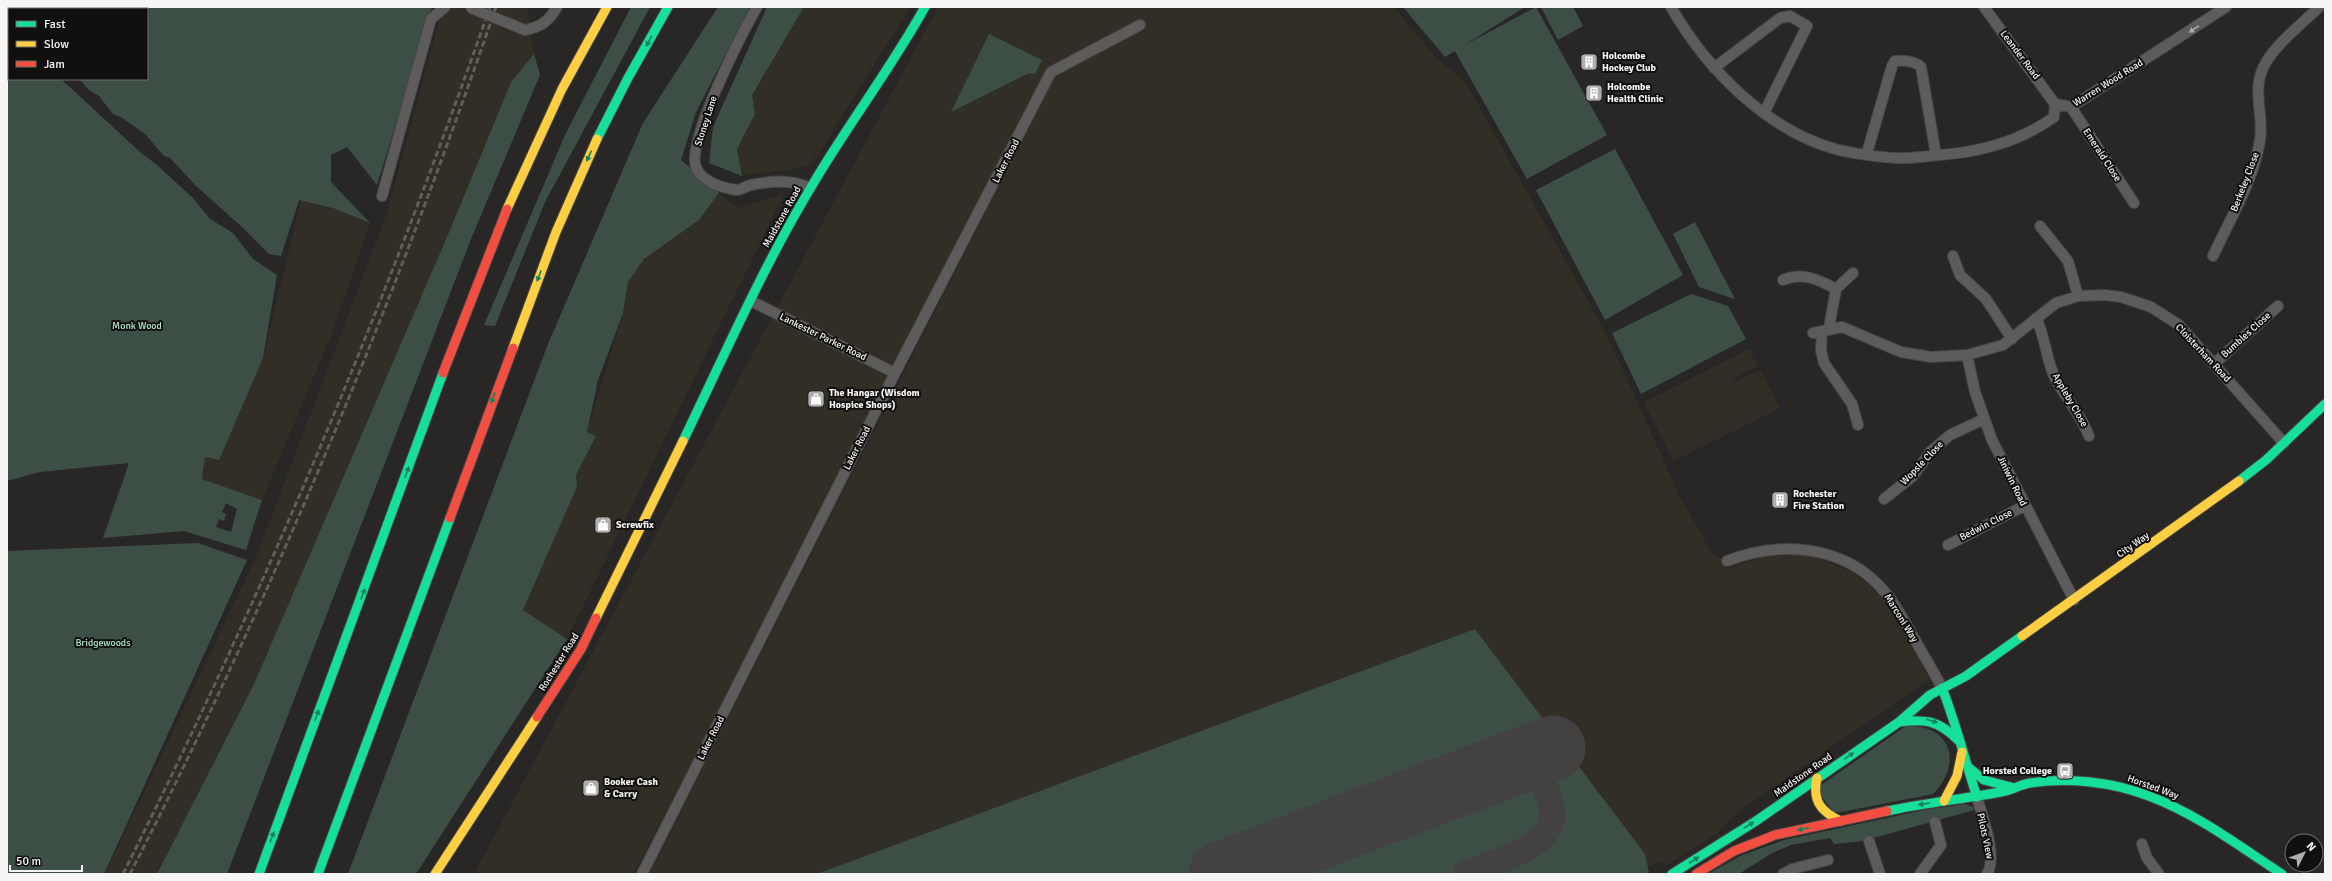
<svg xmlns="http://www.w3.org/2000/svg" width="2332" height="881" viewBox="0 0 2332 881" font-family="Signika,sans-serif">
<rect width="100%" height="100%" fill="#282725"/>
<path fill="#312e26" d="M 452,7 L 527,7 L 534,54 L 511,82 L 450,230 L 254,684 L 157,874 L 105,874 L 256,557 L 387,213 L 440,18 Z
M 804,7 L 910,7 L 811,166 L 742,176 L 737,149 L 755,114 L 751,95 Z
M 938,7 L 1394,7 L 1437,59 L 1466,83 L 1607,335 L 1681,499 L 1712,553 L 1721,560 L 1726,569 L 1760,558 L 1789,554 L 1818,558 L 1851,572 L 1869,585 L 1885,601 L 1930,679 L 1743,808 L 1716,834 L 1667,865 L 1661,862 L 1648,867 L 1648,874 L 649,874 L 1000,184 L 633,874 L 474,874 Z
M 719,193 L 737,208 L 784,194 L 567,639 L 523,610 L 577,487 L 576,475 L 596,436 L 587,432 L 623,313 L 628,282 L 644,259 L 699,220 Z
M 301,200 L 333,208 L 370,223 L 333,331 L 262,500 L 202,479 L 205,457 L 218,460 L 263,358 Z
M 1749,349 L 1758,366 L 1734,378 L 1736,382 L 1761,370 L 1780,408 L 1673,461 L 1644,402 Z"/>
<path fill="#3d4f45" fill-rule="evenodd" d="M 7,7 L 432,7 L 377,185 L 347,147 L 331,155 L 331,182 L 370,223 L 333,208 L 299,200 L 281,256 L 269,254 L 242,227 L 196,186 L 170,158 L 164,156 L 145,134 L 121,117 L 113,114 L 99,96 L 89,90 L 79,79 L 147,79 L 147,9 L 9,9 L 9,18 Z
M 631,7 L 650,7 L 545,202 L 495,326 L 484,325 L 565,135 Z
M 718,7 L 750,7 L 696,112 L 681,160 L 719,193 L 699,220 L 644,259 L 628,282 L 623,313 L 598,380 L 587,432 L 596,436 L 576,475 L 577,487 L 523,610 L 567,639 L 416,874 L 348,874 L 548,344 L 643,123 Z
M 767,7 L 804,7 L 752,95 L 755,114 L 737,149 L 742,176 L 709,163 L 713,127 Z
M 1403,7 L 1525,7 L 1463,46 L 1536,7 L 1607,135 L 1527,179 L 1455,51 L 1445,57 Z
M 1541,7 L 1573,7 L 1583,26 L 1558,40 Z
M 7,34 L 9,36 L 9,79 L 61,79 L 140,152 L 157,165 L 193,198 L 210,219 L 233,233 L 253,259 L 277,275 L 263,358 L 219,460 L 205,457 L 202,479 L 262,500 L 246,550 L 184,531 L 103,538 L 129,463 L 40,472 L 7,481 ZM 226,503 L 237,509 L 231,532 L 216,527 L 219,519 L 224,521 L 226,514 L 222,512 Z
M 989,34 L 1042,60 L 1035,74 L 1029,73 L 951,112 Z
M 534,54 L 540,75 L 471,239 L 227,874 L 157,874 L 254,684 L 450,230 L 511,82 Z
M 1615,149 L 1683,275 L 1605,320 L 1536,190 Z
M 1695,222 L 1734,297 L 1734,299 L 1699,287 L 1673,234 Z
M 1691,294 L 1728,306 L 1746,339 L 1641,394 L 1612,333 Z
M 198,543 L 247,560 L 104,874 L 7,874 L 7,551 Z
M 1475,629 L 1645,854 L 1649,873 L 817,874 Z
M 1906,726 C 1952,724 1963,764 1933,794 L 1841,812 L 1833,812 L 1820,794 L 1821,785 Z
M 1965,804 L 1973,807 L 1974,810 L 1863,841 L 1834,844 L 1830,838 L 1791,845 L 1772,853 L 1739,874 L 1708,874 L 1740,856 L 1784,840 L 1924,810 Z"/>
<g fill="none" stroke-linecap="round" stroke-linejoin="round">
<path stroke="#444241" stroke-width="26" d="M 1465,874 C 1491,863 1552,848 1552,815 C 1552,796 1539,774 1533,756"/>
<path stroke="#444241" stroke-width="65" d="M 1221,874 L 1553,748"/>
<defs>
<path id="street" d="M 757,7 C 742,33 686,142 696,167 C 701,182 723,188 737,190 C 741,190 746,186 751,185 C 771,181 792,179 810,188
M 1671,7 C 1706,68 1765,129 1835,149 C 1849,153 1890,159 1904,158 C 1916,158 1928,156 1940,155 C 1980,152 2021,141 2054,117 L 2055,104
M 1984,7 L 2055,104
M 525,30 C 541,27 549,21 557,7
M 1714,68 L 1780,18 L 1790,16 L 1807,26 L 1764,113
M 2055,104 L 2071,107 L 2226,7
M 2071,107 L 2134,203
M 1867,153 L 1892,66 L 1895,61 C 1903,60 1915,61 1921,67 L 1936,155
M 382,196 L 431,19 L 445,7
M 2040,226 L 2068,261 L 2078,296
M 1953,256 L 1960,275 L 1986,299 L 2012,339
M 2213,256 C 2230,219 2254,180 2260,140 C 2264,115 2252,92 2263,68 C 2273,46 2302,24 2319,7
M 1783,280 C 1802,272 1818,279 1836,289
M 751,301 L 895,373
M 2036,318 C 2046,338 2046,361 2056,380 C 2067,400 2081,415 2089,436
M 1829,328 L 1836,289 L 1853,273
M 1822,331 L 1821,351 L 1824,363 L 1852,404 L 1858,425
M 1813,333 L 1842,327 L 1901,352 L 1931,357 L 1967,355 L 2003,345 L 2056,303 L 2078,296 L 2104,295 L 2121,297 L 2151,307 L 2179,325 L 2284,443
M 1967,355 L 1975,392 L 1992,440 L 2074,600
M 2214,364 L 2278,306
M 1884,499 L 1913,476 L 1931,451 L 1950,435 L 1984,419
M 1948,545 L 2024,506
M 1727,561 C 1781,540 1845,545 1884,591 C 1897,606 1906,624 1915,640 C 1924,656 1934,672 1942,688
M 1977,797 C 1982,816 1998,857 1987,874
M 1869,841 L 1880,874
M 2142,844 L 2147,858 L 2159,874
M 642,874 L 895,373 L 1051,72 L 1140,25
M 1783,874 L 1792,869 L 1828,860
M 1920,874 L 1941,845 L 1935,822"/>
<path id="fast" d="M 597,139 L 628,78 L 668,7
M 683,441 C 724,356 762,269 810,189 C 846,127 890,70 925,7
M 2239,481 L 2266,460 L 2325,404
M 1942,688 C 1956,723 1965,761 1977,797
M 1899,722 C 1926,719 1938,720 1958,740
M 1968,767 L 1984,780 L 2011,787
M 1887,811 C 1925,803 1963,799 2001,792 C 2010,791 2019,785 2030,783 C 2069,777 2112,782 2149,796 C 2197,814 2239,846 2282,874
M 259,874 L 443,373
M 318,874 L 450,518
M 1672,874 L 1756,821 L 1899,722 L 1930,695 L 1966,676 L 2022,636"/>
<path id="slow" d="M 507,209 L 562,89 L 607,7
M 513,348 L 556,232 L 597,139
M 596,618 L 683,441
M 2022,636 L 2239,481
M 1817,778 C 1812,801 1821,812 1841,821
M 1944,801 L 1957,776 L 1962,752
M 435,874 L 537,717"/>
<path id="jam" d="M 443,373 L 507,209
M 450,518 L 513,348
M 537,717 L 581,649 L 596,618
M 1696,874 L 1734,851 L 1775,835 L 1887,811"/>
</defs>
<use href="#street" stroke="#474645" stroke-width="12"/>
<use href="#fast" stroke="#474645" stroke-width="11"/>
<use href="#slow" stroke="#474645" stroke-width="11"/>
<use href="#jam" stroke="#474645" stroke-width="11"/>
<use href="#street" stroke="#5d5c5b" stroke-width="10"/>
<use href="#fast" stroke="#16e098" stroke-width="9"/>
<use href="#slow" stroke="#ffcf43" stroke-width="9"/>
<use href="#jam" stroke="#f24e42" stroke-width="9"/>
<path stroke="#5f5e5d" stroke-width="3" stroke-dasharray="6 3" stroke-linecap="butt" d="M 123,874 C 264,593 386,304 490,7
M 130,874 C 273,595 394,303 496,7"/>
<defs>
<path id="street-bridge" d="M 471,8 L 525,30"/>
</defs>
<use href="#street-bridge" stroke="#474645" stroke-width="12" stroke-linecap="butt"/>
<use href="#street-bridge" stroke="#5d5c5b" stroke-width="10"/>
</g>
<defs><path id="oneway-solid" d="M-6-.8H1V-3.2L6.5 0L1 3.2V.8H-6Z"/></defs>
<use fill="#aaa8a7" href="#oneway-solid" transform="translate(2194 29) rotate(146)"/>
<g fill="#14825a">
<use href="#oneway-solid" transform="translate(649 41) rotate(119)"/>
<use href="#oneway-solid" transform="translate(589 156) rotate(115)"/>
<use href="#oneway-solid" transform="translate(539 276) rotate(111)"/>
<use href="#oneway-solid" transform="translate(493 398) rotate(110)"/>
<use href="#oneway-solid" transform="translate(407 472) rotate(-70)"/>
<use href="#oneway-solid" transform="translate(363 594) rotate(-69)"/>
<use href="#oneway-solid" transform="translate(317 715) rotate(-70)"/>
<use href="#oneway-solid" transform="translate(1932 721) rotate(16)"/>
<use href="#oneway-solid" transform="translate(1849 756) rotate(-34)"/>
<use href="#oneway-solid" transform="translate(1924 804) rotate(171)"/>
<use href="#oneway-solid" transform="translate(1749 825) rotate(-32)"/>
<use href="#oneway-solid" transform="translate(1803 829) rotate(168)"/>
<use href="#oneway-solid" transform="translate(272 837) rotate(-70)"/>
<use href="#oneway-solid" transform="translate(1694 860) rotate(-33)"/>
</g>
<defs>
<symbol id="building-square" viewBox="-11 -11 22 22"><rect x="-9" y="-9" width="18" height="18" rx="4" fill="#aeadab" stroke="#11100f"/><path d="M-4-6H4V6H1V3H-1V6H-4ZM-2.5-4.3h1.7v1.8h-1.7ZM.8-4.3h1.7v1.8H.8ZM-2.5-1h1.7V.8h-1.7ZM.8-1h1.7V.8H.8Z" fill="#fff"/></symbol>
<symbol id="shop-square" viewBox="-11 -11 22 22"><rect x="-9" y="-9" width="18" height="18" rx="4" fill="#aeadab" stroke="#11100f"/><path d="M-5-2.5h2.3a2.7 3.5 0 0 1 5.4 0H5L5.5 6h-11ZM-1.5-2.5h3a1.5 2.3 0 0 0-3 0Z" fill="#fff"/></symbol>
<symbol id="bus-square" viewBox="-11 -11 22 22"><rect x="-9" y="-9" width="18" height="18" rx="4" fill="#aeadab" stroke="#11100f"/><path d="M-5-6H5V4H4V6H2V4H-2V6H-4V4H-5ZM-3.5-4V0h7V-4ZM-3.5 1.2v1.5H-2V1.2ZM2 1.2v1.5H3.5V1.2Z" fill="#fff"/></symbol>
</defs>
<g fill-rule="evenodd">
<use href="#building-square" x="1579" y="52" width="20" height="20"/>
<use href="#building-square" x="1584" y="83" width="20" height="20"/>
<use href="#shop-square" x="806" y="389" width="20" height="20"/>
<use href="#building-square" x="1770" y="490" width="20" height="20"/>
<use href="#shop-square" x="593" y="515" width="20" height="20"/>
<use href="#bus-square" x="2055" y="761" width="20" height="20"/>
<use href="#shop-square" x="581" y="778" width="20" height="20"/>
</g>
<g text-anchor="middle" dominant-baseline="central" stroke-width="4" stroke-linejoin="round" paint-order="stroke">
<g font-size="10" fill="#f6f5f3" stroke="#11100f">
<text transform="translate(2020 55) rotate(53)">Leander Road</text>
<text transform="translate(2108 83) rotate(-32)">Warren Wood Road</text>
<text transform="translate(706 121) rotate(-72)">Stoney Lane</text>
<text transform="translate(2102 155) rotate(57)">Emerald Close</text>
<text transform="translate(1006 161) rotate(-63)">Laker Road</text>
<text transform="translate(2245 182) rotate(-69)">Berkeley Close</text>
<text transform="translate(782 217) rotate(-61)">Maidstone Road</text>
<text transform="translate(2246 335) rotate(-42)">Bumbles Close</text>
<text transform="translate(823 337) rotate(26)">Lankester Parker Road</text>
<text transform="translate(2203 353) rotate(47)">Cloisterham Road</text>
<text transform="translate(2070 400) rotate(60)">Appleby Close</text>
<text transform="translate(857 448) rotate(-63)">Laker Road</text>
<text transform="translate(1922 463) rotate(-46)">Wopsle Close</text>
<text transform="translate(2012 481) rotate(64)">Jiniwin Road</text>
<text transform="translate(1986 525) rotate(-27)">Bedwin Close</text>
<text transform="translate(2133 545) rotate(-35)">City Way</text>
<text transform="translate(1901 618) rotate(58)">Marconi Way</text>
<text transform="translate(559 662) rotate(-58)">Rochester Road</text>
<text transform="translate(711 738) rotate(-63)">Laker Road</text>
<text transform="translate(1803 775) rotate(-35)">Maidstone Road</text>
<text transform="translate(2153 787) rotate(20)">Horsted Way</text>
<text transform="translate(1985 836) rotate(78)">Pilots View</text>
</g>
<g font-size="10" font-weight="bold" fill="#f6f5f3" stroke="#11100f" text-anchor="start">
<text x="1602" y="56">Holcombe<tspan x="1602" dy="12">Hockey Club</tspan></text>
<text x="1607" y="87">Holcombe<tspan x="1607" dy="12">Health Clinic</tspan></text>
<text x="829" y="393">The Hangar (Wisdom<tspan x="829" dy="12">Hospice Shops)</tspan></text>
<text x="1793" y="494">Rochester<tspan x="1793" dy="12">Fire Station</tspan></text>
<text x="616" y="525">Screwfix</text>
<text x="2052" y="771" text-anchor="end">Horsted College</text>
<text x="604" y="782">Booker Cash<tspan x="604" dy="12">&amp; Carry</tspan></text>
</g>
<g font-size="10" fill="#abeac9" stroke="#11100f">
<text x="137" y="326">Monk Wood</text>
<text x="103" y="643">Bridgewoods</text>
</g>
</g>
<rect width="2332" height="881" fill="none" stroke="#f6f5f3" stroke-width="16"/>
<rect x="8" y="8" width="140" height="72" fill="#11100f" stroke="#6d6c6a"/>
<rect x="16" y="21" width="20" height="6" fill="#16e098" stroke="#6d6c6a"/>
<text x="44" y="28" font-size="12" fill="#f6f5f3">Fast</text>
<rect x="16" y="41" width="20" height="6" fill="#ffcf43" stroke="#6d6c6a"/>
<text x="44" y="48" font-size="12" fill="#f6f5f3">Slow</text>
<rect x="16" y="61" width="20" height="6" fill="#f24e42" stroke="#6d6c6a"/>
<text x="44" y="68" font-size="12" fill="#f6f5f3">Jam</text>
<g transform="translate(2304 853) rotate(48)"><circle r="19" fill="#11100f" stroke="#6d6c6a"/>
<path d="M0-3L7 15L0 10L-7 15Z" fill="#aeadab"/>
<text y="-6" font-size="11" font-weight="bold" text-anchor="middle" fill="#f6f5f3">N</text>
</g>
<path d="M10 865v6h72v-6" fill="none" stroke="#f6f5f3" stroke-width="2"/>
<text x="16" y="865" font-size="12" fill="#f6f5f3" stroke="#11100f" stroke-width="3" paint-order="stroke">50 m</text>
</svg>
